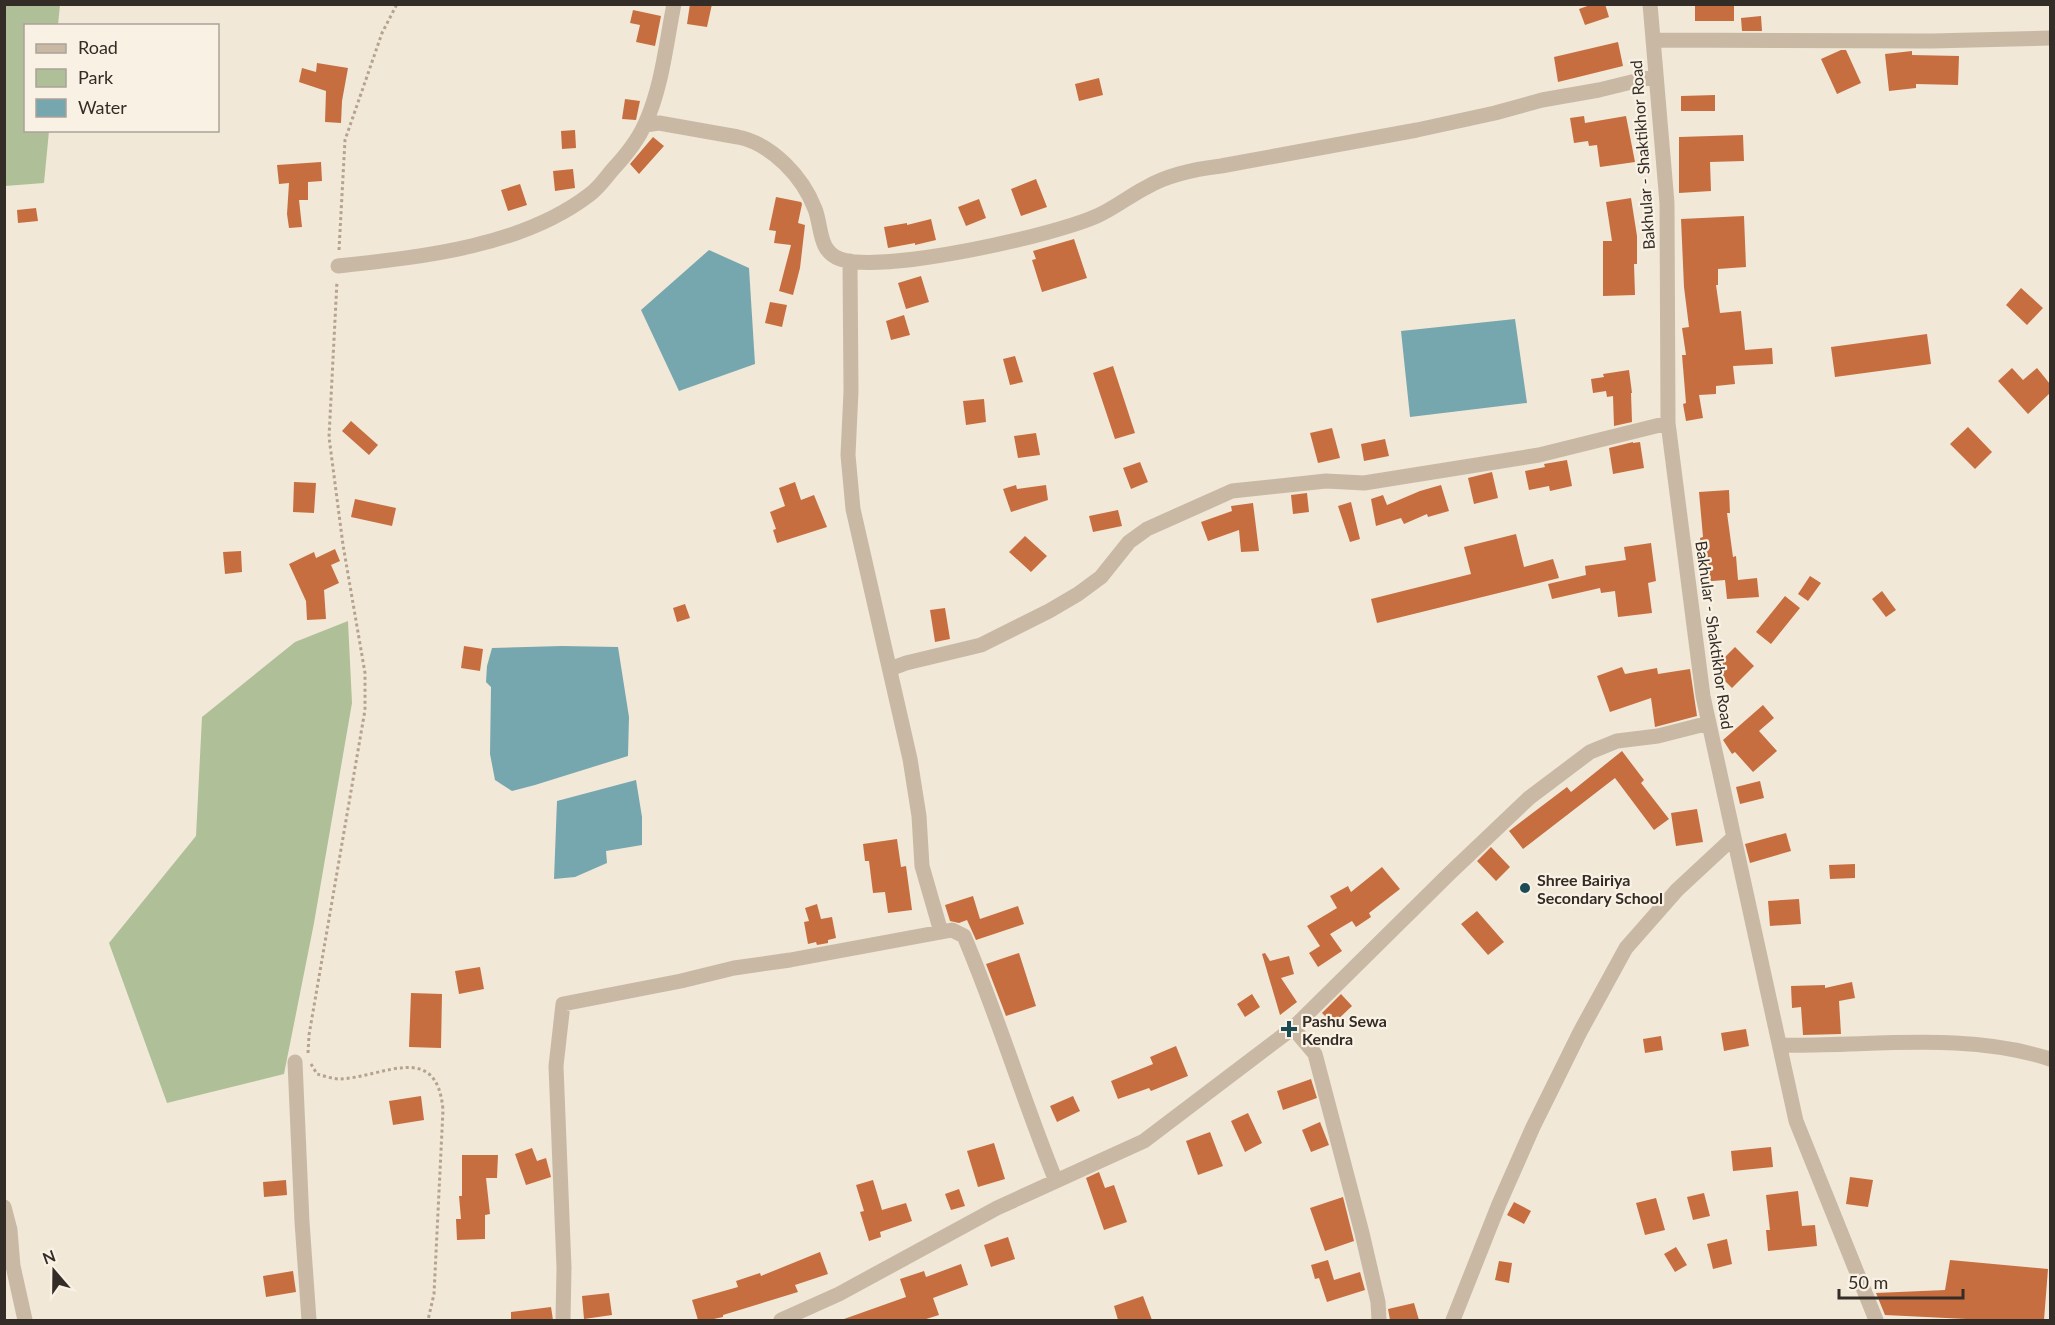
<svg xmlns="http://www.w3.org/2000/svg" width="2055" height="1325" viewBox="0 0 2055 1325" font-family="Lato,sans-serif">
<rect width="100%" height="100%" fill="#f1e8d8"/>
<path fill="#afc098" d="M 5,4 L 60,5 L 58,25 L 26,26 L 26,130 L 49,131 L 44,183 L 5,186 Z
M 348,621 L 352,703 L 314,923 L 284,1074 L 167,1103 L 109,943 L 196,836 L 202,717 L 295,642 Z"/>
<path fill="#77a7ae" d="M 709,250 L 749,268 L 755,364 L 679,391 L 641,310 Z
M 1515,319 L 1527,403 L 1410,417 L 1401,331 Z
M 562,646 L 618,647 L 629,717 L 628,756 L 535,785 L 512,791 L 495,780 L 490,754 L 491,687 L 486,682 L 487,666 L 492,648 Z
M 636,780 L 642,817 L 642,845 L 606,851 L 607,863 L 575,877 L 554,879 L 557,801 Z"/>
<path fill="#c76e40" d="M 690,4 L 712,4 L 707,27 L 687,24 Z
M 1593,4 L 1605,4 L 1609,17 L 1585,25 L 1579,9 Z
M 1695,4 L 1734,4 L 1734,21 L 1695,21 Z
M 633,10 L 661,16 L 655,46 L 636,42 L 640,25 L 630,23 Z
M 1761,16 L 1762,31 L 1742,31 L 1741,18 Z
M 1618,42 L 1623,66 L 1558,82 L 1554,57 Z
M 1841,50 L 1846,50 L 1861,83 L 1837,94 L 1821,59 Z
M 1912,51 L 1912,55 L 1959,56 L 1958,85 L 1916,84 L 1916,88 L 1889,91 L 1885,54 Z
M 317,63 L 348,68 L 342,101 L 341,123 L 325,122 L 326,91 L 299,82 L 302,68 L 316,72 Z
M 1099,78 L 1103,95 L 1079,101 L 1075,84 Z
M 1715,95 L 1715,111 L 1681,111 L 1681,96 Z
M 625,99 L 640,101 L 636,120 L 622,119 Z
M 1584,116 L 1585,123 L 1626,116 L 1635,162 L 1600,167 L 1597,145 L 1589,146 L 1588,141 L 1574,143 L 1570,118 Z
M 575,130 L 576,148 L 562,149 L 561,131 Z
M 1743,135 L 1744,161 L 1710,162 L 1711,191 L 1679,193 L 1679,137 Z
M 653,137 L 664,146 L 639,174 L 630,164 Z
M 321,162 L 322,181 L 308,182 L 308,200 L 299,200 L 302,227 L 289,228 L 287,214 L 289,183 L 279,184 L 277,165 Z
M 573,169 L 575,188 L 555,191 L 553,171 Z
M 1036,179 L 1047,207 L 1021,216 L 1011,189 Z
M 520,184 L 527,205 L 508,211 L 501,190 Z
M 776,197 L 801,202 L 802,204 L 798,223 L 805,225 L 800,268 L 793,295 L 779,291 L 791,245 L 774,243 L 776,231 L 769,230 Z
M 1631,198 L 1637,236 L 1637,264 L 1634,264 L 1635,295 L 1603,296 L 1603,241 L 1612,241 L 1606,202 Z
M 979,199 L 986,218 L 966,226 L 958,207 Z
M 36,208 L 38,221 L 18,223 L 17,210 Z
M 1744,216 L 1746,267 L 1718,269 L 1718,285 L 1716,285 L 1720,313 L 1741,311 L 1745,350 L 1772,348 L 1773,364 L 1733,366 L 1735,384 L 1716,386 L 1716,394 L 1699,395 L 1703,418 L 1686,421 L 1683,404 L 1686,403 L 1682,355 L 1686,355 L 1682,328 L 1689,327 L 1684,287 L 1681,219 Z
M 931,219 L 936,240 L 915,245 L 915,243 L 888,248 L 884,227 L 907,223 L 907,225 Z
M 1074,239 L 1087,278 L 1042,292 L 1032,260 L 1036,259 L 1033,251 Z
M 921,276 L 929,302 L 906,309 L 898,283 Z
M 2021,288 L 2043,308 L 2027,325 L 2006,305 Z
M 770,302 L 787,305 L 782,327 L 765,323 Z
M 904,315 L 910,335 L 891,340 L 886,321 Z
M 1927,334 L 1931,364 L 1835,377 L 1831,347 Z
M 1015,356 L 1023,382 L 1010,385 L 1003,359 Z
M 1113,366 L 1135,433 L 1115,439 L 1093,373 Z
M 2012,368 L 2023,380 L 2037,368 L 2050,384 L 2050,393 L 2028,414 L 1998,381 Z
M 1629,370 L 1632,393 L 1631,393 L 1632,422 L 1614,426 L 1613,396 L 1607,397 L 1606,391 L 1593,393 L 1591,379 L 1604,377 L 1603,374 Z
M 984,399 L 986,422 L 966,425 L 963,401 Z
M 351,421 L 378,445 L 369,455 L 342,431 Z
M 1968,427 L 1992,452 L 1975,469 L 1950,444 Z
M 1332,428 L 1340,458 L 1318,463 L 1310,433 Z
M 1036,433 L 1040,455 L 1018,458 L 1014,436 Z
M 1385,439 L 1389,456 L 1364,461 L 1361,444 Z
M 1633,442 L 1633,443 L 1640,442 L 1644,468 L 1613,474 L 1609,448 Z
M 1567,460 L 1572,486 L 1550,491 L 1549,486 L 1529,490 L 1525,471 L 1545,467 L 1544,464 Z
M 1140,462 L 1148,482 L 1131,489 L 1123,468 Z
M 1492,472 L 1498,498 L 1474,504 L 1468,478 Z
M 294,482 L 316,483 L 314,513 L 293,512 Z
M 795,482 L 801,500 L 814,495 L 827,527 L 777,543 L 773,530 L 776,529 L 770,512 L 785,506 L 779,488 Z
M 1016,485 L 1017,489 L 1046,485 L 1048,500 L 1011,512 L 1003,489 Z
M 1441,485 L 1449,511 L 1428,517 L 1427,514 L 1404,524 L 1401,518 L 1376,526 L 1371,499 L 1383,495 L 1387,505 L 1420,491 Z
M 1729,490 L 1730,513 L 1727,513 L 1733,557 L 1736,556 L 1738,580 L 1757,578 L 1759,597 L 1727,599 L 1725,580 L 1700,582 L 1698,560 L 1703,559 L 1700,538 L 1703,537 L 1699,492 Z
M 1307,493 L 1309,512 L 1293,514 L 1291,495 Z
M 355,499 L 396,508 L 392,526 L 351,517 Z
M 1351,502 L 1360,539 L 1350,542 L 1338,506 Z
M 1253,503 L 1259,551 L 1241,552 L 1239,530 L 1208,541 L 1201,522 L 1232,511 L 1231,506 Z
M 1118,510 L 1122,526 L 1093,532 L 1089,516 Z
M 1516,534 L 1524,567 L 1553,559 L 1559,578 L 1377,623 L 1371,599 L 1471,574 L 1464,547 Z
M 1025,536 L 1047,556 L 1031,572 L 1009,552 Z
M 1651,543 L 1656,581 L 1648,583 L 1652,613 L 1618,617 L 1615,591 L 1601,593 L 1600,588 L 1552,599 L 1548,584 L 1586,575 L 1585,566 L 1626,560 L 1624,547 Z
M 335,549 L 340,561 L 331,565 L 339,583 L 324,590 L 326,619 L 307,620 L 306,601 L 289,564 L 314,552 L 316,558 Z
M 241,551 L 242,572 L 225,574 L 223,552 Z
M 1810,576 L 1821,583 L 1808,601 L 1798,594 Z
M 1882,591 L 1896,610 L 1886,617 L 1872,599 Z
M 1785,596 L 1800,608 L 1771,644 L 1756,632 Z
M 685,604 L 690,618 L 677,622 L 673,608 Z
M 945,608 L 950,639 L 935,642 L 930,610 Z
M 464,646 L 483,649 L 480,671 L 461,668 Z
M 1735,647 L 1754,666 L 1732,688 L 1713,669 Z
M 1622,667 L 1625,674 L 1657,668 L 1658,674 L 1690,669 L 1697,716 L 1655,727 L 1651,698 L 1610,712 L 1597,676 Z
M 1763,705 L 1774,718 L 1759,731 L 1777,751 L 1753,772 L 1735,752 L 1732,754 L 1723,740 Z
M 1622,751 L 1644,780 L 1641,783 L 1669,819 L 1654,830 L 1615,778 L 1523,849 L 1509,831 L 1567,787 L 1571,792 Z
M 1760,781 L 1764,798 L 1740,804 L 1736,787 Z
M 1697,809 L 1703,842 L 1676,846 L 1671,813 Z
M 1786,833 L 1791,851 L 1750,863 L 1745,844 Z
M 897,839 L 901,867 L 906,866 L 912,910 L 888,913 L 885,892 L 873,893 L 869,861 L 865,861 L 863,844 Z
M 1491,847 L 1510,867 L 1496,881 L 1477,861 Z
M 1855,864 L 1855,878 L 1830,879 L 1829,865 Z
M 1382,867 L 1400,889 L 1369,913 L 1371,917 L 1356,927 L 1352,921 L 1330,934 L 1342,951 L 1318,967 L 1309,953 L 1320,946 L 1307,926 L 1337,908 L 1330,896 L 1348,886 L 1351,892 Z
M 973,896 L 980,919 L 1018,906 L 1024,924 L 976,940 L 967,920 L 959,923 L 950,921 L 945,905 Z
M 1799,899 L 1801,924 L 1770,926 L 1768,901 Z
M 817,904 L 821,919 L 832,917 L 836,938 L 828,940 L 828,943 L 817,945 L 816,942 L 808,944 L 804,922 L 809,921 L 805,908 Z
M 1477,911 L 1504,942 L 1488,955 L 1461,924 Z
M 1019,953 L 1036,1006 L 1006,1016 L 986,964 Z
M 1265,953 L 1270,961 L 1289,956 L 1294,974 L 1281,978 L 1297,1002 L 1280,1015 L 1262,954 Z
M 480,967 L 484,989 L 459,994 L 455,971 Z
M 1852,982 L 1855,998 L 1839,1001 L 1841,1034 L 1803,1035 L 1801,1007 L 1792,1008 L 1791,986 L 1825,985 L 1825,988 Z
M 411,993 L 442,994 L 441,1048 L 409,1047 Z
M 1252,994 L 1260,1007 L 1245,1017 L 1237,1004 Z
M 1341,994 L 1352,1006 L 1333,1024 L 1322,1013 Z
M 1746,1029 L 1749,1046 L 1724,1051 L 1721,1033 Z
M 1661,1036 L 1663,1050 L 1645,1053 L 1643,1039 Z
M 1176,1046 L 1188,1076 L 1151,1091 L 1149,1088 L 1118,1099 L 1111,1081 L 1153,1064 L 1150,1057 Z
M 1311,1079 L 1317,1098 L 1283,1110 L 1277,1091 Z
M 421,1096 L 424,1120 L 393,1125 L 389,1101 Z
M 1073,1096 L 1080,1111 L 1057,1122 L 1050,1106 Z
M 1248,1113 L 1262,1143 L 1245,1152 L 1231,1121 Z
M 1320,1122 L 1329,1145 L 1311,1152 L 1302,1130 Z
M 1210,1132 L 1223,1166 L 1198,1175 L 1186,1141 Z
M 994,1143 L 1005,1179 L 978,1187 L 967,1151 Z
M 1771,1147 L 1773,1167 L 1733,1171 L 1731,1151 Z
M 532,1148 L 537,1161 L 546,1158 L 551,1177 L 526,1185 L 515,1154 Z
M 462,1155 L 498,1155 L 497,1178 L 486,1178 L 490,1214 L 485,1215 L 485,1239 L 457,1240 L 456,1219 L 461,1219 L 459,1196 L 462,1196 Z
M 1099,1172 L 1105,1188 L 1114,1185 L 1127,1222 L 1104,1230 L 1086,1178 Z
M 1850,1177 L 1873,1180 L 1868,1207 L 1846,1204 Z
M 286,1180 L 287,1195 L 264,1197 L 263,1182 Z
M 873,1180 L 882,1210 L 906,1203 L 912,1221 L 880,1232 L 881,1237 L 869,1241 L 860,1212 L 864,1211 L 856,1185 Z
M 959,1189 L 965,1206 L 951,1210 L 945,1194 Z
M 1798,1191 L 1802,1226 L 1815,1225 L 1817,1246 L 1768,1251 L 1766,1230 L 1770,1230 L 1766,1195 Z
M 1704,1193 L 1710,1216 L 1693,1220 L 1687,1197 Z
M 1343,1197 L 1354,1241 L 1325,1251 L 1310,1208 Z
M 1656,1198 L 1665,1230 L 1645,1235 L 1636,1203 Z
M 1514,1202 L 1531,1211 L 1524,1224 L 1507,1215 Z
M 1008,1237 L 1015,1259 L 991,1267 L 984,1245 Z
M 1727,1239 L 1732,1264 L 1713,1269 L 1707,1244 Z
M 1676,1247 L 1687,1265 L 1675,1272 L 1664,1254 Z
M 820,1252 L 828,1274 L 795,1285 L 798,1292 L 723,1315 L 723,1317 L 709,1320 L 698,1320 L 692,1300 L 738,1287 L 736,1281 L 760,1273 L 761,1276 Z
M 1328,1260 L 1334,1280 L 1360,1272 L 1365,1290 L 1327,1302 L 1319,1278 L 1315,1279 L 1311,1265 Z
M 1950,1260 L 2048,1269 L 2044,1320 L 1987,1320 L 1885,1315 L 1876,1293 L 1945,1290 Z
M 1499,1261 L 1512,1263 L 1509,1283 L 1495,1280 Z
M 961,1264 L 968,1285 L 933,1298 L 939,1315 L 923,1320 L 844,1320 L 844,1319 L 906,1297 L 900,1279 L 924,1271 L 926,1277 Z
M 293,1271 L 296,1292 L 266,1297 L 263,1276 Z
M 609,1293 L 612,1315 L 584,1319 L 582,1296 Z
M 1143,1296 L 1152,1320 L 1118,1320 L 1114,1306 Z
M 1414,1303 L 1419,1320 L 1390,1320 L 1388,1309 Z
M 551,1307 L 553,1320 L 511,1320 L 511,1312 Z"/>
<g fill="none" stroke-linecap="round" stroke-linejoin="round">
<path stroke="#b5a38e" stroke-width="3" stroke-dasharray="3 3" stroke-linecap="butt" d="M 339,250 L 345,140 L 382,33 L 397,4
M 308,1053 L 309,1035 L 365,710 L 365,673 L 343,545 L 329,437 L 337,281
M 311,1064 L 317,1074 C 324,1076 333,1079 340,1079 C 384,1077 437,1040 443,1110 L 434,1294 L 428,1320"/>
<path stroke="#c9b9a4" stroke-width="15" d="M 1650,4 L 1667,203 L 1668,423 L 1703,696 L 1796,1121 L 1876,1320
M 1653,40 L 1932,41 L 2050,38
M 645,125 L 659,123 L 738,137 C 772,144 803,177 815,209 C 822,227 818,251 840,259 C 883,274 1057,235 1099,215 C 1116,207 1131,195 1147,187 C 1169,174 1196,169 1221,166 L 1417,130 L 1495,113 L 1542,100 L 1599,90 L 1656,76
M 850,261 L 851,391 L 848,455 L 853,509 L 910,759 L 919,816 L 922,866 L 941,932
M 338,266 C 421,257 521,247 589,195 C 599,188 606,177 614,168 C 626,155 638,140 645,124 C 662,87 666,44 674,4
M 890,669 L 906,663 L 981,645 L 1049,611 L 1078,594 L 1101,577 L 1129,542 L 1147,529 L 1232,491 L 1326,481 L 1364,483 L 1539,455 L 1668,423
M 1293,1028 L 1315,1054 L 1362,1233 L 1378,1302 L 1379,1320
M 1780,1045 C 1870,1047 1963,1031 2050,1059
M 295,1062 L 302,1222 L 309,1320
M 4,1207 L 10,1230 L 13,1266 L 25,1320
M 563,1320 L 564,1268 L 556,1066 L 563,1004 L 681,981 L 734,968 L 790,960 L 952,930 L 964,936 C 998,1016 1023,1100 1056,1181
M 781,1320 L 839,1294 L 997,1208 L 1144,1141 L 1293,1028 L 1450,873 L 1529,798 L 1590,752 L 1617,741 L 1658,736 L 1709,723
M 1453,1320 L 1499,1204 L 1533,1127 L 1580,1032 L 1626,948 L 1677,890 L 1734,837"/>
</g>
<g fill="#1b4c56" stroke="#f9f2e4" stroke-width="2">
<circle cx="1525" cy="888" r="6"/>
<path d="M1286 1020h6v6h6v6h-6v6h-6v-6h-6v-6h6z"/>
</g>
<g text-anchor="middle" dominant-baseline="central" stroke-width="4.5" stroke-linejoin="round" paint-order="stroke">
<g font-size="16" fill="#342c26" stroke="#f9f2e4">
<text transform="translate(1642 155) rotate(-94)">Bakhular - Shaktikhor Road</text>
<text transform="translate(1715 635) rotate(82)">Bakhular - Shaktikhor Road</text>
</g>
<g font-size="16" font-weight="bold" fill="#342c26" stroke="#f9f2e4" text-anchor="start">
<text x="1537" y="879">Shree Bairiya<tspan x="1537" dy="18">Secondary School</tspan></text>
<text x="1302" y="1020">Pashu Sewa<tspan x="1302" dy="18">Kendra</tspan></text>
</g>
</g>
<rect width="2055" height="1325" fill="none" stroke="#342c26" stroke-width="12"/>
<rect x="24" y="24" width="195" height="108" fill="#f9f2e4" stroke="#aaa398" stroke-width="1.5"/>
<rect x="36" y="44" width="30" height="9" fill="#c9b9a4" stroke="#aaa398" stroke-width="1.5"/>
<text x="78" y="54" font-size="18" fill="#342c26">Road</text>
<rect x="36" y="69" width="30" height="18" fill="#afc098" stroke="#aaa398" stroke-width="1.5"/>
<text x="78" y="84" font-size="18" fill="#342c26">Park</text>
<rect x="36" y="99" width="30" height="18" fill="#77a7ae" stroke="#aaa398" stroke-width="1.5"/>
<text x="78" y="114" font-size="18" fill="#342c26">Water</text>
<g transform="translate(54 1271) rotate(340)" stroke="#f9f2e4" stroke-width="4.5" paint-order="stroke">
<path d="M0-4.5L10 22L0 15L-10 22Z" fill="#342c26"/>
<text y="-9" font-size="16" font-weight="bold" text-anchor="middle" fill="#342c26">N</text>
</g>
<path d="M1839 1289v9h124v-9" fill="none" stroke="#342c26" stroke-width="3"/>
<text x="1848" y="1289" font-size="18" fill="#342c26" stroke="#f9f2e4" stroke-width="4.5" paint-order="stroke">50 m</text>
</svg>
